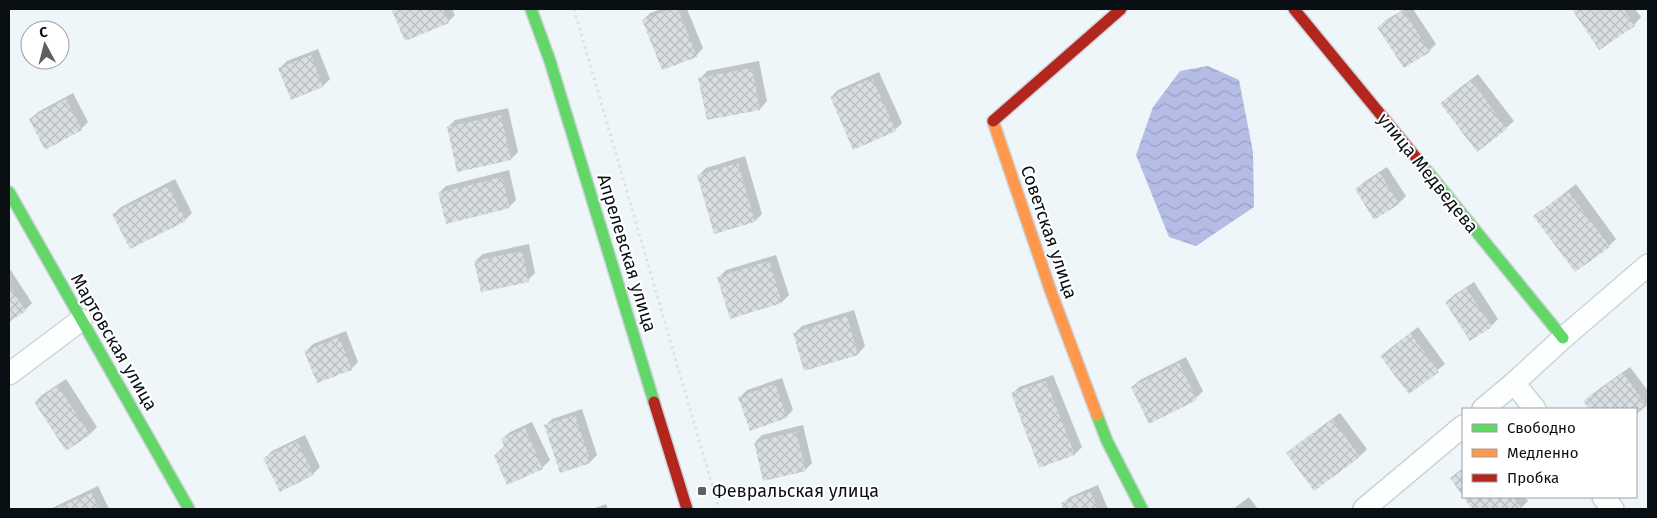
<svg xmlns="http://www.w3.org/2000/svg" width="1657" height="518" viewBox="0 0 1657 518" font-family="'Fira Sans',sans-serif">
<defs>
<pattern id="water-waves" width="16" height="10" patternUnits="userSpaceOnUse" patternTransform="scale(1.25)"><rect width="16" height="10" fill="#b5bde6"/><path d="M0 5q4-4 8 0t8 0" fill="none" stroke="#9aa1c4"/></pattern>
<pattern id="building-cross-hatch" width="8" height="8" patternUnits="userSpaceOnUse" patternTransform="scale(1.25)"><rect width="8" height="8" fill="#d9dee2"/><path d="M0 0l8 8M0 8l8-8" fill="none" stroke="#b9bdc1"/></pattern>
</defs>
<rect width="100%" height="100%" fill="#eff6fa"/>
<path fill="url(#water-waves)" d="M 1208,66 L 1239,80 L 1253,152 L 1254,207 L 1196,246 L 1169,237 L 1136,155 L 1153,107 L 1180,71 Z"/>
<path fill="#0003" d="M 396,9 L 452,9 L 455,15 L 448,22 L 394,11 Z
M 662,9 L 687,9 L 703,48 L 696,56 L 643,20 L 650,13 Z
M 1404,9 L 1413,9 L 1436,44 L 1429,51 L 1379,28 L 1386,20 Z
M 1577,9 L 1635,9 L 1641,17 L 1634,25 L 1599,48 L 1574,12 Z
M 318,49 L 330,79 L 323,86 L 280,68 L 287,61 Z
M 759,61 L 767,101 L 760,109 L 708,119 L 700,79 L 707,71 Z
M 879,72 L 902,123 L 895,130 L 831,97 L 838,90 Z
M 1478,74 L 1514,121 L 1506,128 L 1449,96 Z
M 73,93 L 88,122 L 81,129 L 30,119 L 38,112 Z
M 508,108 L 518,152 L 511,159 L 448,127 L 455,120 Z
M 745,156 L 762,214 L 755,221 L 699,175 L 706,168 Z
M 1387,167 L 1406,196 L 1399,203 L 1375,218 L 1356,189 L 1364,182 Z
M 509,170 L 516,200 L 509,207 L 439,193 L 446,186 Z
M 175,179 L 192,213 L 185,220 L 114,214 L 121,207 Z
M 1576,184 L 1616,239 L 1609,246 L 1535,216 Z
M 529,244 L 535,273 L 528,280 L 475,261 L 483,254 Z
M 776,255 L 789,295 L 782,302 L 719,277 L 726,270 Z
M 10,269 L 32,303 L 25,310 L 9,321 L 9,270 Z
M 1474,282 L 1498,319 L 1491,326 L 1447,302 L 1454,295 Z
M 854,310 L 865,346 L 858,354 L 805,369 L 795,333 L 802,326 Z
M 1418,327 L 1445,364 L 1409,393 L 1381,356 Z
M 346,331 L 358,362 L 351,369 L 306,351 L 313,344 Z
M 1186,357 L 1203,391 L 1196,398 L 1132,387 L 1140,380 Z
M 1630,367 L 1648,391 L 1648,403 L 1636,413 L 1636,409 L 1591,409 L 1585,402 L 1592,394 Z
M 1053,375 L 1082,447 L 1075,454 L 1012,394 L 1019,387 Z
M 782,378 L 793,410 L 786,417 L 740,397 L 747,390 Z
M 66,379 L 97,427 L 90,434 L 66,449 L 35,402 L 42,395 Z
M 582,409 L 597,455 L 590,462 L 545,426 L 552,419 Z
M 1340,413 L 1367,449 L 1360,456 L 1315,489 L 1288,453 L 1295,446 Z
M 532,422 L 550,460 L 542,468 L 507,484 L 505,446 L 502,439 L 510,432 Z
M 803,425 L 812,463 L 805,470 L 755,442 L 762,435 Z
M 305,435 L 320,467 L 313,474 L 265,458 L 272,451 Z
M 1098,485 L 1108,509 L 1065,509 L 1062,504 L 1070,497 Z
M 98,486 L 109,509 L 50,509 Z
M 1249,497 L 1258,509 L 1233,509 Z
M 1465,497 L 1525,497 L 1528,501 L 1520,509 L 1474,509 Z
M 606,504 L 608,509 L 592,509 Z"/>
<path fill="url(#building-cross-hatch)" d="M 397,9 L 443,9 L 449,23 L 405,41 L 392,11 Z
M 670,9 L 678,9 L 697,57 L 662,70 L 642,20 Z
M 1576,9 L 1624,9 L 1635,26 L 1599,50 L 1573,11 Z
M 1403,10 L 1430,52 L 1404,68 L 1377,27 Z
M 311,55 L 323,87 L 291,100 L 278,68 Z
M 752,68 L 760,110 L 707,120 L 698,78 Z
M 872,78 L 896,131 L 853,150 L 830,96 Z
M 1471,80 L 1507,129 L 1477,152 L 1440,103 Z
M 66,99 L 82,130 L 45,150 L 29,119 Z
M 501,115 L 511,160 L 457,172 L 447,127 Z
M 738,163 L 755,222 L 714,234 L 697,175 Z
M 1380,173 L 1399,204 L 1374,220 L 1355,189 Z
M 502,177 L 510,208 L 446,224 L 438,193 Z
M 168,186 L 186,221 L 130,249 L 112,214 Z
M 1568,191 L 1610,247 L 1575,272 L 1533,216 Z
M 522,251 L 529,282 L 481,292 L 474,261 Z
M 769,261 L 782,303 L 730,319 L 717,277 Z
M 9,285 L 26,311 L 9,322 Z
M 1466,288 L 1492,327 L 1470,341 L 1445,302 Z
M 847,316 L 858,355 L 804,371 L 793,333 Z
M 1410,333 L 1439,372 L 1409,394 L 1380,356 Z
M 339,337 L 352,370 L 317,383 L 304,351 Z
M 1179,363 L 1197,400 L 1149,424 L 1131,387 Z
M 1623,373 L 1647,406 L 1636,414 L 1636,409 L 1589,409 L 1583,401 Z
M 1046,381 L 1075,455 L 1039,468 L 1011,393 Z
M 775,384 L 787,418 L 750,431 L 738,397 Z
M 58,386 L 90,435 L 66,451 L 34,402 Z
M 575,415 L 591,463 L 560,473 L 544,425 Z
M 1332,419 L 1360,457 L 1314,491 L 1286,453 Z
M 525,428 L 543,469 L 507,485 L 494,456 L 504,446 L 501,439 Z
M 796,432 L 806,471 L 763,481 L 754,442 Z
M 297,441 L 314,475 L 280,492 L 263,458 Z
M 1463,468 L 1463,496 L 1450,478 Z
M 1090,491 L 1098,509 L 1063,509 L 1061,503 Z
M 91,493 L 99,509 L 55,509 Z
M 1463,497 L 1513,497 L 1522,509 L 1472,509 Z"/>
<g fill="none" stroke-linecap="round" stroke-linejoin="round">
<defs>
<path id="street" d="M 9,374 L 81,320
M 1514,383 L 1535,409
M 1483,409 L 1514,383 L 1563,338 L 1648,265
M 1603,497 L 1613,509
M 1364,509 L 1463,426"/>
<path id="fast" d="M 531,9 L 550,61 L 654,402
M 1418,160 L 1563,338
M 9,192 L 189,509
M 1097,415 L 1107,441 L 1142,509"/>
<path id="slow" d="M 993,121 L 1051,292 L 1097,415"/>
<path id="jam" d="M 1294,9 L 1418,160
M 993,121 L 1121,9
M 654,402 L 687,509"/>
</defs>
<use href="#street" stroke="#ccd3d6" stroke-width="24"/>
<use href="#fast" stroke="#ccd3d6" stroke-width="14"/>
<use href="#slow" stroke="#ccd3d6" stroke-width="14"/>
<use href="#jam" stroke="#ccd3d6" stroke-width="14"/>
<path stroke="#dee1e2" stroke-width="3" stroke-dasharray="2.5 4" stroke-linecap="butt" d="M 574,9 L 719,509"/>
<use href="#street" stroke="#fdfefe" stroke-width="21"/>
<use href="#fast" stroke="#63d668" stroke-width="11"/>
<use href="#slow" stroke="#ff974d" stroke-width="11"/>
<use href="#jam" stroke="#b3261e" stroke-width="11"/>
</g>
<rect fill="#5a6064" stroke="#fff" stroke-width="2" x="697" y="486" width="10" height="10" rx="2.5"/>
<g text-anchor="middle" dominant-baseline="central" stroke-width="4" stroke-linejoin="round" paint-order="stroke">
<g font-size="18" fill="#0a0f13" stroke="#fff">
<text transform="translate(1428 173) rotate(51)">улица Медведева</text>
<text transform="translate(1049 232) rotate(71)">Советская улица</text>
<text transform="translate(627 253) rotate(73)">Апрелевская улица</text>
<text transform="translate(114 342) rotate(60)">Мартовская улица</text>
</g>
<g font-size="18" fill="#0a0f13" stroke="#fff" text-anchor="start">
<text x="712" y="491">Февральская улица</text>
</g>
</g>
<rect width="1657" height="518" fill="none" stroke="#0a0f13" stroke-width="20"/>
<rect x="1462" y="408" width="175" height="90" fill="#ffffff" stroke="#9d9fa1"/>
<rect x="1472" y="424" width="25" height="8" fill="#63d668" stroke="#9d9fa1"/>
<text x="1507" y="433" font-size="15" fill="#0a0f13">Свободно</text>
<rect x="1472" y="449" width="25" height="8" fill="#ff974d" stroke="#9d9fa1"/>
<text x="1507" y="458" font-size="15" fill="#0a0f13">Медленно</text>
<rect x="1472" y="474" width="25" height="8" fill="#b3261e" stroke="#9d9fa1"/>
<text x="1507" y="483" font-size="15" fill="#0a0f13">Пробка</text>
<g transform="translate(45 45) rotate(353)"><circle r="24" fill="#ffffff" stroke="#9d9fa1"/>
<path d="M0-4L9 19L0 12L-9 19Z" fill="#5a6064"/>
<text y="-8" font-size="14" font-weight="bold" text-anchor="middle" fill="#0a0f13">С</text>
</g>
</svg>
